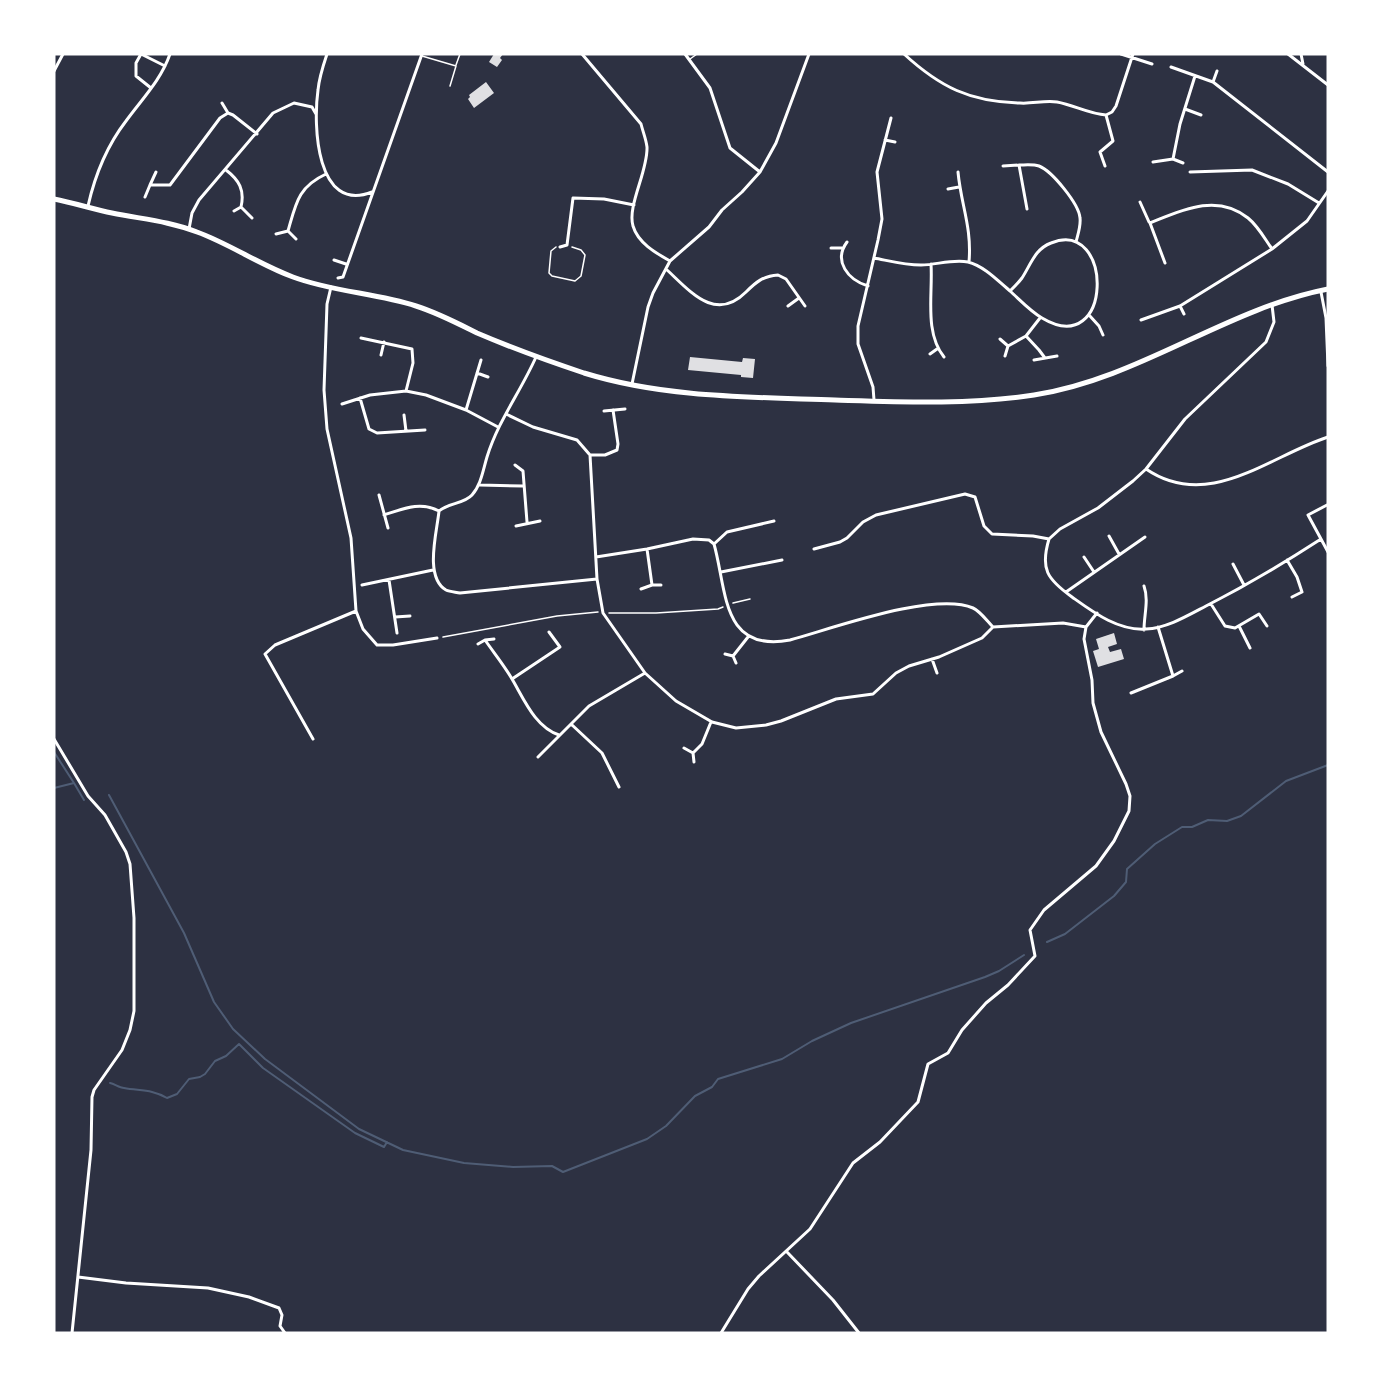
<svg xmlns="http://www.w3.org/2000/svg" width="1382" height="1387" viewBox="0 0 1382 1387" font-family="Raleway,sans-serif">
<rect width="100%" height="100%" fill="#2d3142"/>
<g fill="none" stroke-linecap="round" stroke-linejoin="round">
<path stroke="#4f5d75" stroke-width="2" d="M 54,752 L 74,783
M 54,788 L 74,783 L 84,800
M 109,795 L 184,933 L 214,1002 L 233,1029 L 265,1059 L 359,1129 L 403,1150 L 464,1163 L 513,1167 L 552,1166 L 563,1172 L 647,1139 L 666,1126 L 695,1096 L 712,1087 L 718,1079 L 782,1059 L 812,1041 L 851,1023 L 985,977 L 999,971 L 1024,955
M 1047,942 L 1065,934 L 1114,896 L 1126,882 L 1127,869 L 1155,844 L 1182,827 L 1192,827 L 1208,820 L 1227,821 L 1241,816 L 1286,781 L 1328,765
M 110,1083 C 115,1084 119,1088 124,1088 C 140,1091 152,1089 167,1098 L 177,1094 L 189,1079 L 200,1077 L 205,1074 L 215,1061 L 226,1056 L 239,1044 L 263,1068 L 355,1133 L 384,1147 L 387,1142"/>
</g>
<path fill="#e0e0e3" d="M 494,54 L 503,54 L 500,58 L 502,60 L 497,67 L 489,62 Z
M 486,82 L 494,93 L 474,108 L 468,99 L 470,97 L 469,95 Z
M 690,357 L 742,362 L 743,358 L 755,359 L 753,378 L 741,377 L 741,375 L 688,370 Z
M 1114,633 L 1117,644 L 1108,647 L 1110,652 L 1121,649 L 1124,659 L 1098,667 L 1093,651 L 1099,649 L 1096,639 Z"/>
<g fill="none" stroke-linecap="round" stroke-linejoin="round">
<path stroke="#fff" stroke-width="1.5" d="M 556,247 L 551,251 L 549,273 L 552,276 L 575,281 L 581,276 L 585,255 L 581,250 L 572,247
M 733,603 L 750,599
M 609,613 L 656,613 L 718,609 L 723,607
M 443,637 L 557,616 L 598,612"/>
<path stroke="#fff" stroke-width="1.5" d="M 422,56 L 456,66 L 450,86
M 690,59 L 697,54
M 456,65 L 460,54"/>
<path stroke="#fff" stroke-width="3" d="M 141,54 L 136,63 L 136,76 L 151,88
M 141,54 L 165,66
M 327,54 C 323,66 319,78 318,90 C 313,125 316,214 372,192
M 582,54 L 641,124 C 643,132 646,139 647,147 C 648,171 627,206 633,226 C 638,243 656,253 670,261
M 685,54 L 710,88 L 730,148 L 760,172
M 904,54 C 940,87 970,102 1020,103 C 1032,104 1045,100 1057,102 C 1074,105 1089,114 1106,115 L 1113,141 L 1100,152 L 1105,166
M 1121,54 L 1152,64
M 1288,54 L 1328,85
M 1301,54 L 1303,64
M 1171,67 L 1213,82 L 1328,172
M 54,71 L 63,54
M 1213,82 L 1217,71
M 222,103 L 228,113
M 1185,109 L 1201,115
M 1106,115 L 1112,112 L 1116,106 L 1133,54
M 885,140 L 895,142
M 1153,162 L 1173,159
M 1183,163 L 1173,159 L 1180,124 L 1195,76
M 1003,166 L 1019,165
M 226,170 C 239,180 245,190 241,207 L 234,211
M 958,172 C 961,205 972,227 969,262
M 1190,172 L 1252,170 L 1288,184 L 1319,203
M 150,185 L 156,172
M 948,189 L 959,187
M 145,197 L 150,185 L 170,185 L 220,118 L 228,113 L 233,115 L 257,134
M 1140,202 L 1149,222
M 88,206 C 95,175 106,147 126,121 C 142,99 161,80 170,54
M 241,207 L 252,218
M 1027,209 L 1019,165 C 1025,165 1033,164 1039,166 C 1052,171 1079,204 1080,218 C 1081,226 1078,234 1076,242
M 189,229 L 192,213 L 199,200 L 273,113 L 294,103 L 312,107 L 316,114
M 276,234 L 288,231
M 296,239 L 288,231 C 296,203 298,187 326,174
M 847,242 C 833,261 848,280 868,286
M 560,247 L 567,245 L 573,198 L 604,199 L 634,205
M 831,248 L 842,248
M 874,258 C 890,261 905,265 921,265 C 936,265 952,259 968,262 C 984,266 998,281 1010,291 C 1014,287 1019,282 1022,278 C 1031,264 1035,249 1051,243 C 1114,217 1114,361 1042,318 C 1030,311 1020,300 1010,291
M 334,260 L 346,264
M 1165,263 L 1150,223 C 1182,210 1217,193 1248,218 C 1258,226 1265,239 1272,249
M 931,264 C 933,294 924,332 944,357
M 666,269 C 690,291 715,323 746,292 C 756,282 763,276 778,275 L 786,279 L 805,306
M 338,278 L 343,277 L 422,54
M 331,287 L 327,304 L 324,390 L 327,429 L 351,538 L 356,611 L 363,629 L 377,645 L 393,645 L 437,638
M 1321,292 L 1326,318 L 1328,366
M 788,306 L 799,298
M 1180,306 L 1184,314
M 1089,315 L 1099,326 L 1103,335
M 1040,318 L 1026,336 L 1039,350 L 1045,358
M 1141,320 L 1180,306 L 1272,249 L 1307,221 L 1328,191
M 361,338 L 412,349 L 413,363 L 406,391
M 1000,339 L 1008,346
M 930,354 L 937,349
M 381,355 L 384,342
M 1005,356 L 1008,346 L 1026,336
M 536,357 C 521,391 498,421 487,457 C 483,470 481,485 472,495 C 464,504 448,503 439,511 C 437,532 424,577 446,590 C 450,592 456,592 460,593 L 597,579
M 1034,360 L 1057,356
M 477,373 L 488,377
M 632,384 L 648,307 L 653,293 L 670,261 L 709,227 L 722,210 L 742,192 L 760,172 L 776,143 L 809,54
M 360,398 L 369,429 L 377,433 L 425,430
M 874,400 L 873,387 L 858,344 L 858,326 L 878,240 L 882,219 L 877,172 L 891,118
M 342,404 L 370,395 L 406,391 L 426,395 L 466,410 L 498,427
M 466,410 L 481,360
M 604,411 L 625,409
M 506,414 L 533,427 L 577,440 L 590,455 L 597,579 L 603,613 L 645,673 L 676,701 L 712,722 L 736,728 L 766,725 L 781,721 L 836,699 L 873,694 L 896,673 L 909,666 L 939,657 L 982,638 L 993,627 L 1063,623 L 1086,627
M 404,415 L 406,431
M 590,455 L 605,455 L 617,450 L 618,444 L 613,410
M 515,465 L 523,471 L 527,522
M 1146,469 C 1209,512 1269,456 1328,437
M 480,485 L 523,486
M 379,495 L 388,528
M 384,515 C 403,509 420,501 439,511
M 516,526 L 540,521
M 1109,536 L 1119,554
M 1049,539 C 1040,569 1047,579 1072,597 C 1093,612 1118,631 1146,629 C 1167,628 1187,616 1206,606 C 1245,586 1284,563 1321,539 L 1308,515 L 1327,505
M 1049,539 L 1060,529 L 1098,508 L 1133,481 L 1146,469 L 1185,419 L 1266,342 L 1274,322 L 1272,305
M 1321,539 L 1328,552
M 714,544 L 727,532 L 774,521
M 814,549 L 840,542 L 847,538 L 863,522 L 876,515 L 965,494 L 975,497 L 984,526 L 992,534 L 1033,536 L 1049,539
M 596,557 L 647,549 L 693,539 L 709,540 L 714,544 C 727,590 721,653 790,640 C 831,629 934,591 973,608 C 980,611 987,621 993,627
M 1084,557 L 1094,572
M 1287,560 L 1297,577 L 1302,592 L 1292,597
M 1233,564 L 1244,585
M 721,572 L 782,560
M 389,580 L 397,633
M 362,585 L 433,570
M 652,585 L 661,585
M 1144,586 C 1149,600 1144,615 1144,630
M 641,589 L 652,585 L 647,549
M 1066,592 L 1145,537
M 1211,604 L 1225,626 L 1235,628 L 1259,614 L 1267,626
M 395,617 L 410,616
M 1239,626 L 1250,648
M 485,640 C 494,653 504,665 512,679 C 524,699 535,727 559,735
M 478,644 L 485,640 L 494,639
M 725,654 L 733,656 L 748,637
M 733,656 L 736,663
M 932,659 L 937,673
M 1173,676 L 1182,671
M 512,679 L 560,647 L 549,632
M 1131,693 L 1173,676 L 1158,627
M 571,724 L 602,753 L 619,787
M 54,739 L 88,796 L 105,815 L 126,852 L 130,864 L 134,918 L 134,1011 L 130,1030 L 122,1050 L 94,1090 L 92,1097 L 91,1150 L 72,1333
M 313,739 L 265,654 L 275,645 L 356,611
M 684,748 L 693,753 L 702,744 L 711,722
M 693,753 L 694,762
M 538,757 L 589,706 L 645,673
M 787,1252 L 833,1300 L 859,1333
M 78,1277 L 126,1283 L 208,1288 L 249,1297 L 279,1308 L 282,1315 L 280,1326 L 285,1333
M 721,1333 L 748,1289 L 759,1276 L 810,1229 L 853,1163 L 880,1142 L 918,1102 L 928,1064 L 948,1053 L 962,1030 L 986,1003 L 1008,985 L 1035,956 L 1030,930 L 1044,910 L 1096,866 L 1114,841 L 1129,811 L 1130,796 L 1126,784 L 1101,732 L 1093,703 L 1092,680 L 1084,639 L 1086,627 L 1097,613"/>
<path stroke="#fff" stroke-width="5" d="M 54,199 C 74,203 93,209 112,213 C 141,219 169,221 197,232 C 230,244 260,265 293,277 C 333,292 376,293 416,306 C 438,313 457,323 477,333 C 512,348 548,361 584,373 C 665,398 750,397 835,400 C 901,402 969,405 1034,395 C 1139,379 1225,309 1328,289"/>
</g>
<rect width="1382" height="1387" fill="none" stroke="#ffffff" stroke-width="111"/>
</svg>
